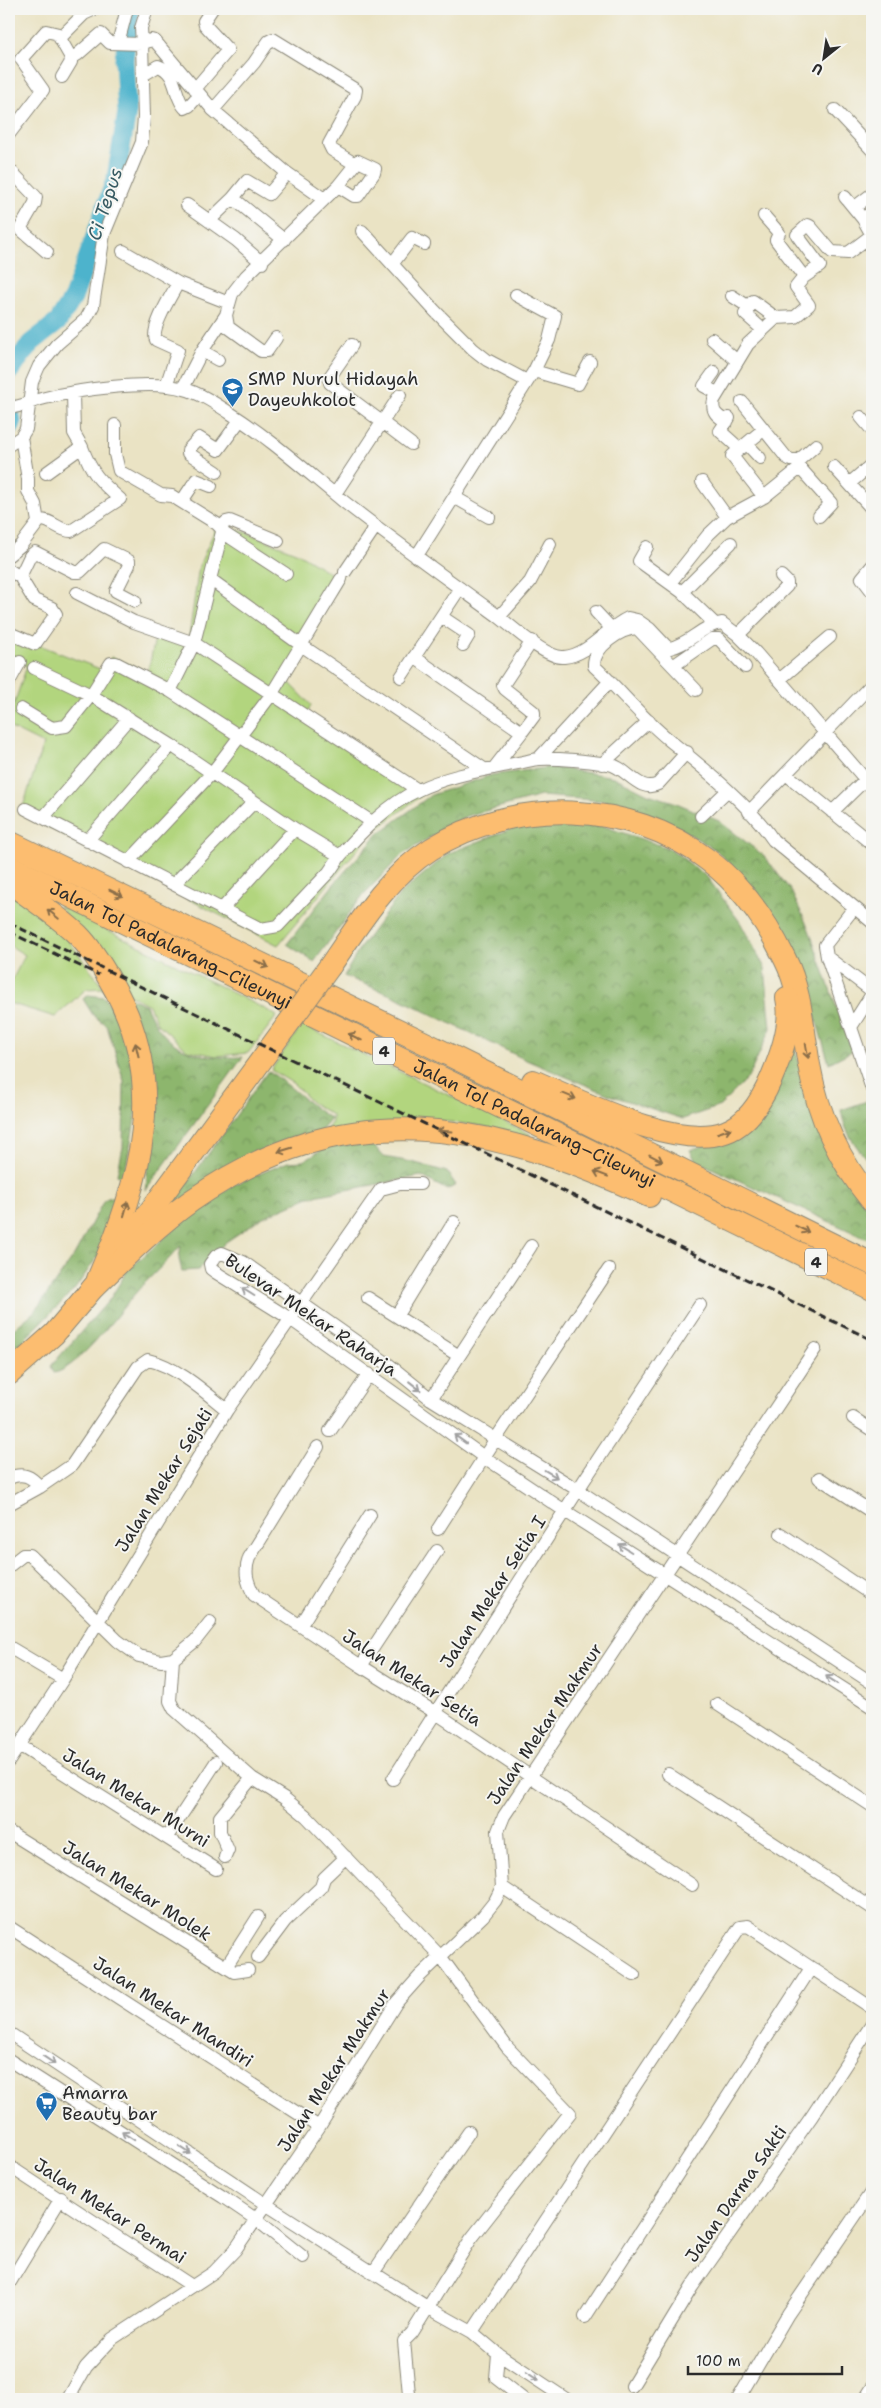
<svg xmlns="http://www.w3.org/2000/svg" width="881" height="2408" viewBox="0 0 881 2408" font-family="'Shantell Sans',sans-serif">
<defs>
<pattern id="forest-crowns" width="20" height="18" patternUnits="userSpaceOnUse" patternTransform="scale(1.25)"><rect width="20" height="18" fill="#8db66d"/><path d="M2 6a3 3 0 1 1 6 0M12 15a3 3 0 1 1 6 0" fill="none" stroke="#73945a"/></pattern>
</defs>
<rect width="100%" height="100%" fill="#f6f6f2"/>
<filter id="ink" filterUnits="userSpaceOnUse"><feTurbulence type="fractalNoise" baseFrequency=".02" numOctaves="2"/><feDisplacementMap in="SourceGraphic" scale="10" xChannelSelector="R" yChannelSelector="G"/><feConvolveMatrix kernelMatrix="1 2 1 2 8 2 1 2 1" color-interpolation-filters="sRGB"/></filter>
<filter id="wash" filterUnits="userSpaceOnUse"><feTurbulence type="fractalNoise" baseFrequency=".0096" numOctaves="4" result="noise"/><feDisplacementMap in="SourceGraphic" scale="20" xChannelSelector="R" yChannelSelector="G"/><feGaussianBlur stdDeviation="1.12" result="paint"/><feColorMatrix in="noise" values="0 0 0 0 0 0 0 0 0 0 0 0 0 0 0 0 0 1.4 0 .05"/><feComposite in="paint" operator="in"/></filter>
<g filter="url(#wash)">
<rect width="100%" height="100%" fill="#eae3c4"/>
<path fill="#b2d57e" stroke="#6e8054" d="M 217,525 L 248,533 L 298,553 L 341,580 L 288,681 L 311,705 L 306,717 L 422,795 L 370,834 L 278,945 L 21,813 L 43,744 L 9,727 L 9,719 L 27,666 L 9,657 L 9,633 L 105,671 L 111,657 L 148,672 L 155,639 L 188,644 L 199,566 Z
M 9,892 L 60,929 L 104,988 L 86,989 L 55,1017 L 9,1003 L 9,986 L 25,955 L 9,945 Z
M 58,905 L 267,1010 L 277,1016 L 248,1053 L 217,1056 L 187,1050 L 157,1023 L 149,1005 L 125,992 Z
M 302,1025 L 530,1134 L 528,1137 L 482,1126 L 435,1120 L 324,1133 L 332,1122 L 332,1115 L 312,1103 L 294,1084 L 271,1070 Z"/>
<path fill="url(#forest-crowns)" stroke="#5c704c" d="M 552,767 L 614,777 L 648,794 L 674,802 L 719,821 L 764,856 L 791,891 L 808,927 L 852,1051 L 829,1063 L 807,989 L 790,943 L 758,893 L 716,850 L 664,819 L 606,801 L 541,796 L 466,816 L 403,854 L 363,895 L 314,962 L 287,944 L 333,885 L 378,834 L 431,795 L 492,775 Z
M 597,824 L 671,849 L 707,877 L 740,922 L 765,968 L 771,1028 L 748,1078 L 720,1106 L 683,1119 L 610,1095 L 526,1060 L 396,997 L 344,976 L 360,948 L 401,893 L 449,853 L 516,827 Z
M 88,995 L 104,997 L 117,1013 L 141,1088 L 124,1178 L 117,1175 L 123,1147 L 124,1081 L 107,1026 L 93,1015 L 83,999 Z
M 128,997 L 146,1005 C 165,1052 196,1059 243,1057 L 146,1190 L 150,1127 Z
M 793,1042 L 800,1066 L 872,1209 L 872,1241 L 696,1161 L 690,1150 L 746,1132 L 774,1100 Z
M 268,1071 C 291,1085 308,1105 331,1119 L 320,1132 L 168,1210 Z
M 870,1100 L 872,1110 L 872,1166 C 857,1147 845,1135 841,1110 Z
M 362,1144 L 375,1147 L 384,1157 L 412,1162 L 447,1172 L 456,1185 L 447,1190 L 421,1176 L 309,1197 L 263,1217 L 226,1242 L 198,1270 L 182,1271 L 179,1259 L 181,1245 C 166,1264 148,1278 133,1296 C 117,1314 77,1370 54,1373 L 51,1366 L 110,1299 L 127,1271 L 192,1213 L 233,1185 L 288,1162 L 303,1161 L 326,1147 Z
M 110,1197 L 119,1200 L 102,1250 L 75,1289 L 9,1355 L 9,1333 L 35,1311 L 74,1256 L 104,1200 Z"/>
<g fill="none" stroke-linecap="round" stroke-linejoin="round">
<path stroke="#4db3cc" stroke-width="19" d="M 9,372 L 31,343 L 58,322 L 73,298 L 116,178 L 127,112 L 124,60 L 130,10
M 9,405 L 12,423 L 9,428"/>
</g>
</g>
<g filter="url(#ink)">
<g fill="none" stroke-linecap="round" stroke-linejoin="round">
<defs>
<path id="street" d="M 147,9 L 141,28 L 142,44 L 151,40 L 155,41 L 213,110 L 287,173 L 324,199
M 58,35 L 70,56 L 71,62 L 62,77
M 118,43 L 127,9
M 143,75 L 158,66 C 178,72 173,96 185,108 L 189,106 L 199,95
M 195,89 L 228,50 L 205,25 L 204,21 L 212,9
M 213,110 L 254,63 L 269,41 L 273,39 L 356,90 L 355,96 L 329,144 L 332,150 L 355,164
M 835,110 L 872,150
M 9,134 L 43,90 L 21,59 L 46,31 L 63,35 L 84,14 L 95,9
M 9,169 L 36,197 L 35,203 L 20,229 L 47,252
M 845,197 L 863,219 L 872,212
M 233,198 L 247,181 L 269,194 L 287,173
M 187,205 L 236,240 L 262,263
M 855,207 L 872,194
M 209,221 L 233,198 L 284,240
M 362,231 L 435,311 L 473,349 L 487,360 L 527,381
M 123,251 L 178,283 L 229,303
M 393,263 L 412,238 L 424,244
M 804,277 L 820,266 L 797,235 L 808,225 L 810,226 L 832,252 L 848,253 L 872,235 L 863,219
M 732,296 L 749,307
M 226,315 L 228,327 L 261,351 L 267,351 L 276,338
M 762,329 L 745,314 L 753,301 L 776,318
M 712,339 L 737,361
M 352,345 L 329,378 L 330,383 L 411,444
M 202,351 L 218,360
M 534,371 L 578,384 L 590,362
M 714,372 L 704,386 L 717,393
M 166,386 L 178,350 L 156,340 C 150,329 172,294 178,283
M 183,388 L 202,351 L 226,315 L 232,294 L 246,276 L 338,186 L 358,161 L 375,169 L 374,173 L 358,196 L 354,196 L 338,186
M 73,393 L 74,433 L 82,447
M 742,402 L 786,457 L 791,460 L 799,460 L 816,445
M 9,408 C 24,406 32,401 45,398 C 78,390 151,379 184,389 C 200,393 216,404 230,413 C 271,439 306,471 343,501 C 394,541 446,578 498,616 C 512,627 547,659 564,657 C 589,655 606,628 628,618 L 637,620 L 650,629 L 667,647 L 670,648 C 690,644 702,625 722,623 L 738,635 L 756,653 L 872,787
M 861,417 L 872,430
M 729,418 L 720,431 L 740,449 L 732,456 L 764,497
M 727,422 C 717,416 711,412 714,400 L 748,344 L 776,318 L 795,317 L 809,305 L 796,287 L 804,277 L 776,240 L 779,233 L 764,216
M 115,425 L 115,454 L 119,471 L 161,495 L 172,496 L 217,524 L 221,528 L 222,532 L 286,574
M 21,437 L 28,479 L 28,491 L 35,504 L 38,522
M 747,444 L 760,458
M 9,445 L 21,437 L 26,429 L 32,382 L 39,366 L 57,344 L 86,319 L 93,306 L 104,234 L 142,142 L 144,117 L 142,44 L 110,43 L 101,34 L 77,55
M 740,449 L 763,430
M 834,467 L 872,509
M 217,472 L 188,453 L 188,450 L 199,438 L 218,450 L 240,420
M 702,482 L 727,517
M 850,483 L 872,464
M 335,494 L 400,395
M 454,497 L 489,517
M 182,501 L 196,480 L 211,486
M 221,528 L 226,522 L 230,521 L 278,541
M 647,547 L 639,561 L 682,592 L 715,624
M 9,555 L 21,545 L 40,520 C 51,519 59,531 71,531 L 120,499 C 99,481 91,472 82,447 L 46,473
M 416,557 L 534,371 L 549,340 L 555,316 L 516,295
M 872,566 L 862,578 L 872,591
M 9,570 L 20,577 L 30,556 L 35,552 L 74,572 L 80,572 L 104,549 L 129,561 L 129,565 L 116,591 L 135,601
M 345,572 L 376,526
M 210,579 L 301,645 L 484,769
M 341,579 L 271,695 L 212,773 L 295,829 L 340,856 C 362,831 388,804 418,790 C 449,775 485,770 518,763 C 525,762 533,759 540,759 C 563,758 586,761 608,764 C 626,766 639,794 658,784 L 687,752
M 670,583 L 708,535 L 727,517 L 764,497 L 800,468 L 831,503 L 819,516
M 682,592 L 731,543
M 77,593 L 134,622 L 194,643 L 418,790
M 596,612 L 611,628
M 442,617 L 469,635 L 463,645
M 499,617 L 530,582 L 550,544
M 9,633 L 35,644 L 56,614 L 52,608 L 34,600 L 20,577
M 738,635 L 787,586 L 787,582 L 781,576
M 414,657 L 522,732 L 494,768
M 673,666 L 696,690
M 745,667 L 719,639 L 712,639 L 673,666 L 637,628 C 620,629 593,647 594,666 C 619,689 641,717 668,739 C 701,766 750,805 773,840 L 872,922
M 34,668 L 91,695 L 171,745
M 401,677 L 460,588
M 779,680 L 830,637
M 9,682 L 20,662
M 170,691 L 194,643 L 222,532
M 21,709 L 52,728 L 66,726 L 91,695 L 111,663 L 116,663 L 170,691 L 372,822
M 522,732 L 534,716 L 534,712 L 505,689 L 503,685 L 532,641
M 538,759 L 610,681
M 602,764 L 649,721
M 786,774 L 872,844
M 26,809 L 261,929 L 278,926 L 329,872 L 340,856
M 749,812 L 872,684
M 832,812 L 872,773
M 701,816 L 727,791
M 43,818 L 129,718
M 87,841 L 171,745 L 212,773 L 128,862
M 174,884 L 254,802
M 854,908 L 825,945 L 827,957 L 872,991
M 221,910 L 295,829
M 827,957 L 872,1089
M 851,1027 L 872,994
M 368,1298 L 459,1356
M 397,1315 L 454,1222
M 431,1399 L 531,1246
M 853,1418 L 872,1430
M 330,1431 L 369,1374
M 318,1447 L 249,1558 C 244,1572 247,1582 254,1595 L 361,1666 L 436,1713 L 692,1885
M 9,1478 C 23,1472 31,1476 40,1487
M 819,1478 L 872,1512
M 9,1504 L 40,1487 L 72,1465 L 138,1367 L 148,1360 C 176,1366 205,1392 227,1410
M 438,1529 L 495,1440 L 609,1269
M 781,1534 L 872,1595
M 9,1566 L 23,1555 L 30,1555 L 118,1641 L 139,1656 L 161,1661 L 173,1659 L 170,1701 L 174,1709 L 252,1778 L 284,1798 L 306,1816 L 440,1956 L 507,2047 L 570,2113 L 471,2239 L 412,2333 L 404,2341 L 409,2394 L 412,2399
M 301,1625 L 370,1515
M 9,1647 L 63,1679
M 173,1659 L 195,1641 L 210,1622
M 361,1666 L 437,1551
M 872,1683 L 578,1490 L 431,1399 L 388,1364 L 243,1262 L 222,1253 L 216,1256 L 210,1264 L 211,1269 L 215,1272 L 289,1318 L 484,1457 L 565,1511 L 872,1707
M 717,1704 L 872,1806
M 19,1745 L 216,1869
M 9,1761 L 63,1679 L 227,1410 L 381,1189 L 400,1184 L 420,1184
M 668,1774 L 872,1908
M 393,1779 L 585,1479 L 700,1305
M 9,1832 L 234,1972 L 248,1970
M 167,1837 L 216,1762
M 225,1857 L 228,1850 L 220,1832 L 220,1817 L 252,1778
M 502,1887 L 634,1975
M 9,1927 L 319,2127
M 258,1957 L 285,1921 L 321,1887 L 324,1878 L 346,1857
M 226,1967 L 258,1917
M 9,2033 L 267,2205 L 427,2307 L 472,2332 L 498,2354 L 566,2399
M 9,2060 L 223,2197 L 257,2220 L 303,2257
M 9,2166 L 192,2286
M 373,2273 L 469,2132
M 9,2284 L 61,2198
M 585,2317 L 811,1968
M 472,2332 L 740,1927 L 748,1926 L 872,2008
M 498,2354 L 496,2378 L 523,2399
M 632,2386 L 692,2287 L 812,2116 L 872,2024
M 68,2399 L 86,2367 L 112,2339 L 214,2272 L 235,2250 L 319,2127 L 396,2003 L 420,1976 L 483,1916 L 495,1901 L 502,1887 L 498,1831 L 504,1816 L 815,1349
M 738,2399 L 788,2314 L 872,2191
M 865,2399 L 872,2388"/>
<g id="highway">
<path d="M 9,842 L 425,1043 L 872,1264"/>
<path id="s1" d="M 9,866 L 872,1289"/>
<path d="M 9,882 C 32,899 57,915 78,935 C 91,948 102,966 111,982 C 170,1083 141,1179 98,1279"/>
<path d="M 330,966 C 359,924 387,877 431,849 C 513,797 631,800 708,860 C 741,885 767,922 785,959 C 801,990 803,1031 809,1065 C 818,1116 840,1162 872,1201"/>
<path d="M 533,1081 C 581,1101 676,1150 725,1132 C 748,1124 762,1100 771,1079 C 781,1056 793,1023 787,998"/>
<path d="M 126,1244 L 285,1028"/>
<path d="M 94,1287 C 125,1257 156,1226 191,1201 C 346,1092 487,1121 649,1196"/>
<path d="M 9,1374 L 54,1334 L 103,1276"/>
</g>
</defs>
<use href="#street" stroke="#8a8778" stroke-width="14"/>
<use href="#highway" stroke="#8a8778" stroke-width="24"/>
<use href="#street" stroke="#fff" stroke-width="12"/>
<use href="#highway" stroke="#fcbd6f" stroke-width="22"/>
<path stroke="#2b2b2b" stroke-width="3" stroke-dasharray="8 4" stroke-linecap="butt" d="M 9,923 L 872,1340
M 9,932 L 99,975"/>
<defs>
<path id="highway-bridge" d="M 285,1028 L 330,966"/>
</defs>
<use href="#highway-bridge" stroke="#8a8778" stroke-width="24" stroke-linecap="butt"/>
<use href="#highway-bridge" stroke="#fcbd6f" stroke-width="22"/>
</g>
<defs><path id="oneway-shaft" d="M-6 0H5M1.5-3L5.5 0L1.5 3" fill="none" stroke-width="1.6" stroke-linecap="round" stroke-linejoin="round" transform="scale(1.25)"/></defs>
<g stroke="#896d4a">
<use href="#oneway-shaft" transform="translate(116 893) rotate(26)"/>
<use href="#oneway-shaft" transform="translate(53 914) rotate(-141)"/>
<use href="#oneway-shaft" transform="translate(262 964) rotate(26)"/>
<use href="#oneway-shaft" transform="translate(355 1037) rotate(-154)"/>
<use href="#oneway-shaft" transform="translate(137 1050) rotate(-103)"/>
<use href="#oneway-shaft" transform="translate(807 1051) rotate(80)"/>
<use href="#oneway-shaft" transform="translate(569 1096) rotate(22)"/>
<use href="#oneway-shaft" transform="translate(445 1131) rotate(-177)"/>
<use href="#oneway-shaft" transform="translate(724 1131) rotate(-18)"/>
<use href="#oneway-shaft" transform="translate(285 1150) rotate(163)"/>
<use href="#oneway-shaft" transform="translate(656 1158) rotate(27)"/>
<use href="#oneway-shaft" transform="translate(601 1174) rotate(-159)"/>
<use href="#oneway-shaft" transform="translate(126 1209) rotate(-74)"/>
<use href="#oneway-shaft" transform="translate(802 1229) rotate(26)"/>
</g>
<g stroke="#a0a0a0">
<use href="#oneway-shaft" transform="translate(248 1292) rotate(-148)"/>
<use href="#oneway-shaft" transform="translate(415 1386) rotate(38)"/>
<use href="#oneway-shaft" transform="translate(460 1439) rotate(-144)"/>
<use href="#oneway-shaft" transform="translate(551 1474) rotate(31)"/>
<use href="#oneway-shaft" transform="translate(625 1548) rotate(-148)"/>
<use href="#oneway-shaft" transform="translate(832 1680) rotate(-147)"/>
<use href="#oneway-shaft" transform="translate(49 2060) rotate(34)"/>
<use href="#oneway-shaft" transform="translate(128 2136) rotate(-147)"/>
<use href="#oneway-shaft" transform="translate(185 2150) rotate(34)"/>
<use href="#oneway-shaft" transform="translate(532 2376) rotate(34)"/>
</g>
</g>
<defs>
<symbol id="school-pin" viewBox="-11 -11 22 30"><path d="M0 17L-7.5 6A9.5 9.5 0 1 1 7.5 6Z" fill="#1f6fb2" stroke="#f6f6f2"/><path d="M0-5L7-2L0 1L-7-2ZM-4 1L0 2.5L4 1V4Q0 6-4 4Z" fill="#fff"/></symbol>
<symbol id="supermarket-pin" viewBox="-11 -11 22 30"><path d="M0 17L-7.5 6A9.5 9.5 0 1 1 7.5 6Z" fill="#1f6fb2" stroke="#f6f6f2"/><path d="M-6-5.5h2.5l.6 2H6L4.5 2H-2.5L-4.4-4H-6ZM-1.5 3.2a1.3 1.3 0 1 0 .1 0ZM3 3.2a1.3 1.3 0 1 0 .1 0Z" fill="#fff"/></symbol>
</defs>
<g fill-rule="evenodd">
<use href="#school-pin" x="220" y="376" width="25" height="34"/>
<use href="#supermarket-pin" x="34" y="2090" width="25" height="34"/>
</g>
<g text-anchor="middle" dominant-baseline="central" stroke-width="4" stroke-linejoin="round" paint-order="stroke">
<g fill="#f6f6f2" stroke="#686867" stroke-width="1">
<rect x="373" y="1037.5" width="22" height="27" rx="4"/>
<rect x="805" y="1248.5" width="22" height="27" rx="4"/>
</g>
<g font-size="16" font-weight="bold" fill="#2b2b2b">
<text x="384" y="1051">4</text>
<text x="816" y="1262">4</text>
</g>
<g font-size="18" fill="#2b2b2b" stroke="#f6f6f2" text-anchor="start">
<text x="248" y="379">SMP Nurul Hidayah<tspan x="248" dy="21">Dayeuhkolot</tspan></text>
<text x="62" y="2093">Amarra<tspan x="62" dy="21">Beauty bar</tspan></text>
</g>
<g font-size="18" fill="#2b2b2b" stroke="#f6f6f2">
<text stroke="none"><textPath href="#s1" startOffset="180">Jalan Tol Padalarang–Cileunyi</textPath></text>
<text stroke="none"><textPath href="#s1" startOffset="585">Jalan Tol Padalarang–Cileunyi</textPath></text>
<text transform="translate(311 1315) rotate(34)">Bulevar Mekar Raharja</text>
<text transform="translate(164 1480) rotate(-58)">Jalan Mekar Sejati</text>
<text transform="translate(493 1592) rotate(-57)">Jalan Mekar Setia I</text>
<text transform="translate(412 1678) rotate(33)">Jalan Mekar Setia</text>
<text transform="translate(545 1724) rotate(-56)">Jalan Mekar Makmur</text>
<text transform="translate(136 1798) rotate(32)">Jalan Mekar Murni</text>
<text transform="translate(137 1891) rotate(32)">Jalan Mekar Molek</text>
<text transform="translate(173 2012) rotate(33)">Jalan Mekar Mandiri</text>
<text transform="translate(334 2070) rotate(-57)">Jalan Mekar Makmur</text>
<text transform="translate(736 2194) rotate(-55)">Jalan Darma Sakti</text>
<text transform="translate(110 2211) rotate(33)">Jalan Mekar Permai</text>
</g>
<g font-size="19" font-style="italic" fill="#375b63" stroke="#f6f6f2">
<text transform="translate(105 204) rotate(-72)">Ci Tepus</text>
</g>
</g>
<rect width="881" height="2408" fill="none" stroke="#f6f6f2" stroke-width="30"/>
<g transform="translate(824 58) rotate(210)" stroke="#f6f6f2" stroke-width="4" paint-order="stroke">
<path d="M0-4L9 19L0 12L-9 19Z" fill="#2b2b2b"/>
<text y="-8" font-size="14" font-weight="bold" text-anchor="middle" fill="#2b2b2b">U</text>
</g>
<path d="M688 2366v8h154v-8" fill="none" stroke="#2b2b2b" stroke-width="2.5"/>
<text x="696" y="2366" font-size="15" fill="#2b2b2b" stroke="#f6f6f2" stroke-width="4" paint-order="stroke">100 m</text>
</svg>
